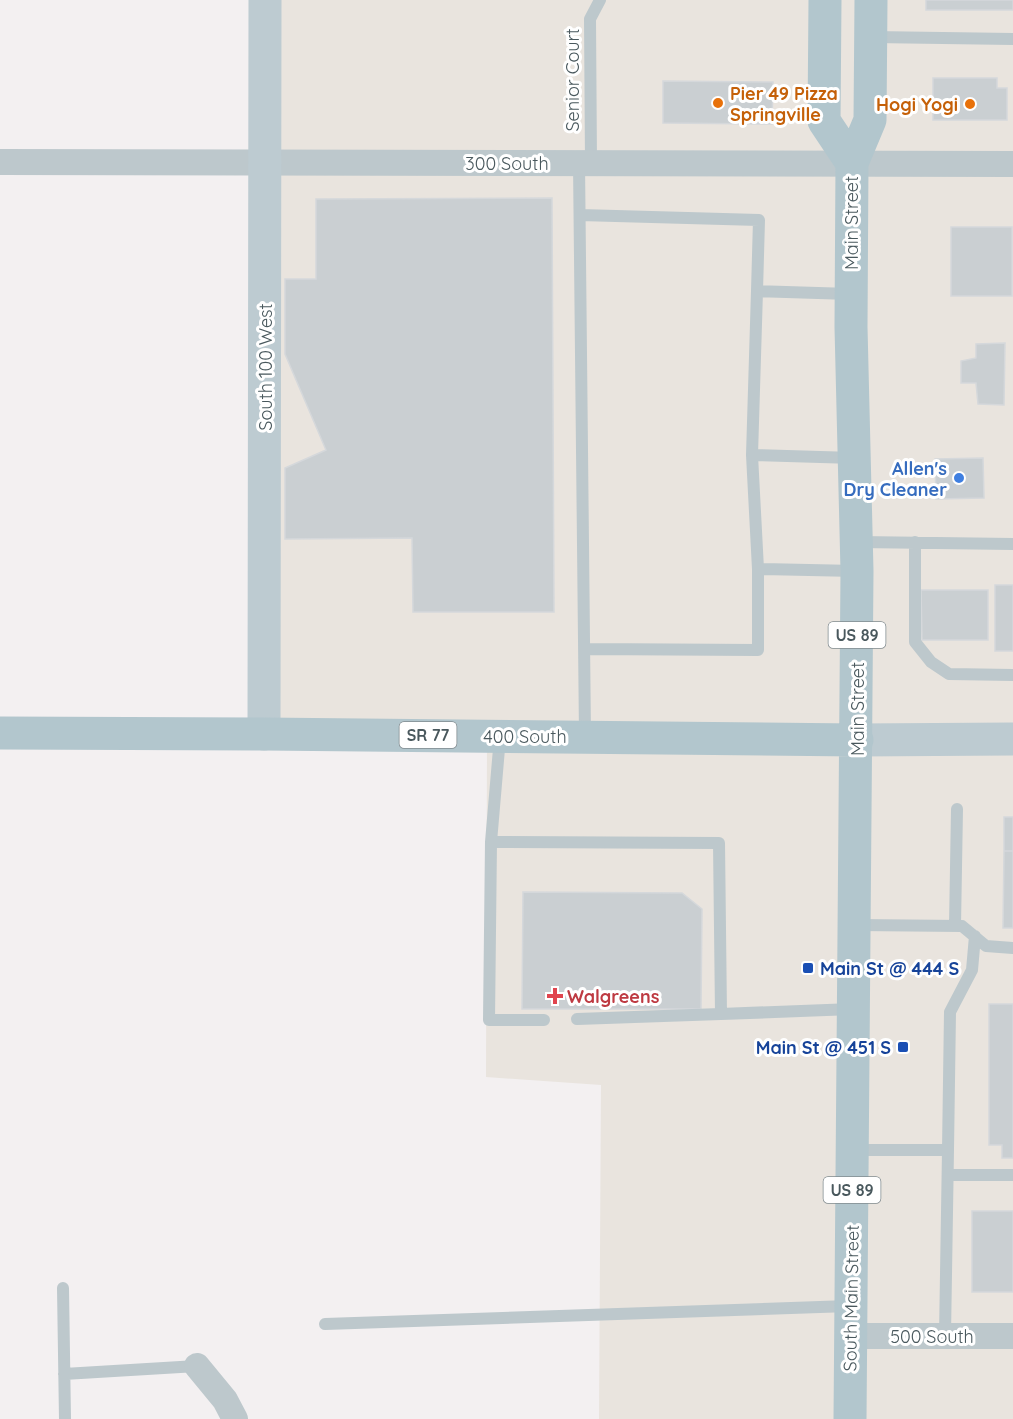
<svg xmlns="http://www.w3.org/2000/svg" width="1013" height="1419" viewBox="0 0 1013 1419" font-family="Quicksand,sans-serif">
<rect width="100%" height="100%" fill="#f3f0f1"/>
<path fill="#e9e4de" d="M 265,0 L 1013,0 L 1013,1419 L 599,1419 L 601,1085 L 486,1077 L 487,736 L 264,734 Z"/>
<path fill="#cacfd2" stroke="#d5d8db" stroke-width="1.5" d="M 926,0 L 1013,0 L 1013,10 L 926,10 Z
M 933,78 L 997,78 L 997,88 L 1007,88 L 1007,120 L 933,120 Z
M 663,81 L 773,82 L 772,124 L 663,123 Z
M 552,198 L 554,612 L 413,612 L 412,538 L 285,539 L 285,468 L 326,450 L 285,354 L 285,279 L 316,279 L 316,199 Z
M 951,227 L 1012,227 L 1012,296 L 951,296 Z
M 1005,343 L 1004,405 L 978,404 L 976,383 L 961,383 L 961,361 L 976,358 L 976,344 Z
M 983,458 L 984,498 L 936,499 L 935,459 Z
M 995,585 L 1013,585 L 1013,651 L 995,651 Z
M 921,590 L 988,590 L 988,640 L 922,640 Z
M 1004,817 L 1013,817 L 1013,851 L 1004,851 Z
M 1004,851 L 1013,851 L 1013,928 L 1003,928 Z
M 523,892 L 682,893 L 702,909 L 701,1009 L 522,1009 Z
M 989,1004 L 1013,1004 L 1013,1158 L 1002,1158 L 1002,1145 L 989,1145 Z
M 972,1211 L 1013,1211 L 1013,1292 L 972,1292 Z"/>
<g fill="none" stroke-linecap="round" stroke-linejoin="round">
<path stroke="#bdc8cc" stroke-width="12" d="M 872,37 L 1013,39
M 579,163 L 585,735
M 591,163 L 590,19 L 600,0
M 580,215 L 759,220 L 757,291
M 850,294 L 757,291 L 752,455 L 854,458
M 752,455 L 758,569
M 858,542 L 1013,544
M 915,542 L 915,642 L 931,662 L 949,674 L 1013,675
M 584,649 L 758,650 L 758,569 L 856,571
M 500,737 L 491,842 L 719,843 L 721,1014 L 853,1009
M 491,842 L 489,1020 L 544,1020
M 857,925 L 962,926 L 986,946 L 1013,948
M 955,926 L 957,809
M 577,1019 L 721,1014
M 854,1150 L 948,1150 L 950,1012 L 972,970 L 975,936
M 948,1175 L 1013,1175
M 63,1288 L 65,1419
M 325,1324 L 849,1306
M 945,1336 L 948,1150
M 64,1374 L 197,1366"/>
<path stroke="#bdc8cc" stroke-width="26" d="M 0,162 L 1013,164
M 850,1336 L 1013,1336
M 197,1366 L 225,1400 L 235,1419"/>
<path stroke="#bdcbd1" stroke-width="33" d="M 264,734 L 265,0
M 857,740 L 1013,739"/>
<path stroke="#b2c6cd" stroke-width="33" d="M 825,0 L 824,121 L 852,163
M 0,733 L 264,734 L 857,740
M 850,1419 L 857,571 L 851,327 L 852,163 L 870,120 L 871,0"/>
</g>
<g fill="#e8710a" stroke="#fff" stroke-width="2">
<circle cx="718" cy="103" r="6"/>
<circle cx="970" cy="104" r="6"/>
</g>
<circle fill="#3f7fe0" stroke="#fff" stroke-width="2" cx="959" cy="478" r="6"/>
<g fill="#1a4fb4" stroke="#fff" stroke-width="2">
<rect x="802" y="962" width="12" height="12" rx="3"/>
<rect x="897" y="1041" width="12" height="12" rx="3"/>
</g>
<path fill="#e0444e" stroke="#fff" stroke-width="2" d="M552 987h6v6h6v6h-6v6h-6v-6h-6v-6h6z"/>
<g text-anchor="middle" dominant-baseline="central" stroke-width="6" stroke-linejoin="round" paint-order="stroke">
<g fill="#fff" stroke="#808a8e" stroke-width="1.5">
<rect x="828.5" y="622" width="57" height="26" rx="4.5"/>
<rect x="399.5" y="722" width="57" height="26" rx="4.5"/>
<rect x="823.5" y="1177" width="57" height="26" rx="4.5"/>
</g>
<g font-size="16" font-weight="bold" fill="#49585d">
<text x="857" y="635">US 89</text>
<text x="428" y="735">SR 77</text>
<text x="852" y="1190">US 89</text>
</g>
<g font-size="18" fill="#49585d" stroke="#fff">
<text transform="translate(572 80) rotate(-90)">Senior Court</text>
<text x="507" y="163">300 South</text>
<text transform="translate(851 223) rotate(-90)">Main Street</text>
<text transform="translate(265 367) rotate(-90)">South 100 West</text>
<text transform="translate(857 709) rotate(-90)">Main Street</text>
<text x="525" y="736">400 South</text>
<text transform="translate(851 1298) rotate(-89)">South Main Street</text>
<text x="932" y="1336">500 South</text>
</g>
<g font-size="18" font-weight="bold" fill="#c56008" stroke="#fff" text-anchor="start">
<text x="730" y="93">Pier 49 Pizza<tspan x="730" dy="21">Springville</tspan></text>
<text x="958" y="104" text-anchor="end">Hogi Yogi</text>
</g>
<g font-size="18" font-weight="bold" fill="#366cbe" stroke="#fff" text-anchor="end">
<text x="947" y="468">Allen's<tspan x="947" dy="21">Dry Cleaner</tspan></text>
</g>
<g font-size="18" font-weight="bold" fill="#164399" stroke="#fff" text-anchor="start">
<text x="820" y="968">Main St @ 444 S</text>
<text x="891" y="1047" text-anchor="end">Main St @ 451 S</text>
</g>
<g font-size="18" font-weight="bold" fill="#be3a42" stroke="#fff" text-anchor="start">
<text x="567" y="996">Walgreens</text>
</g>
</g>
</svg>
